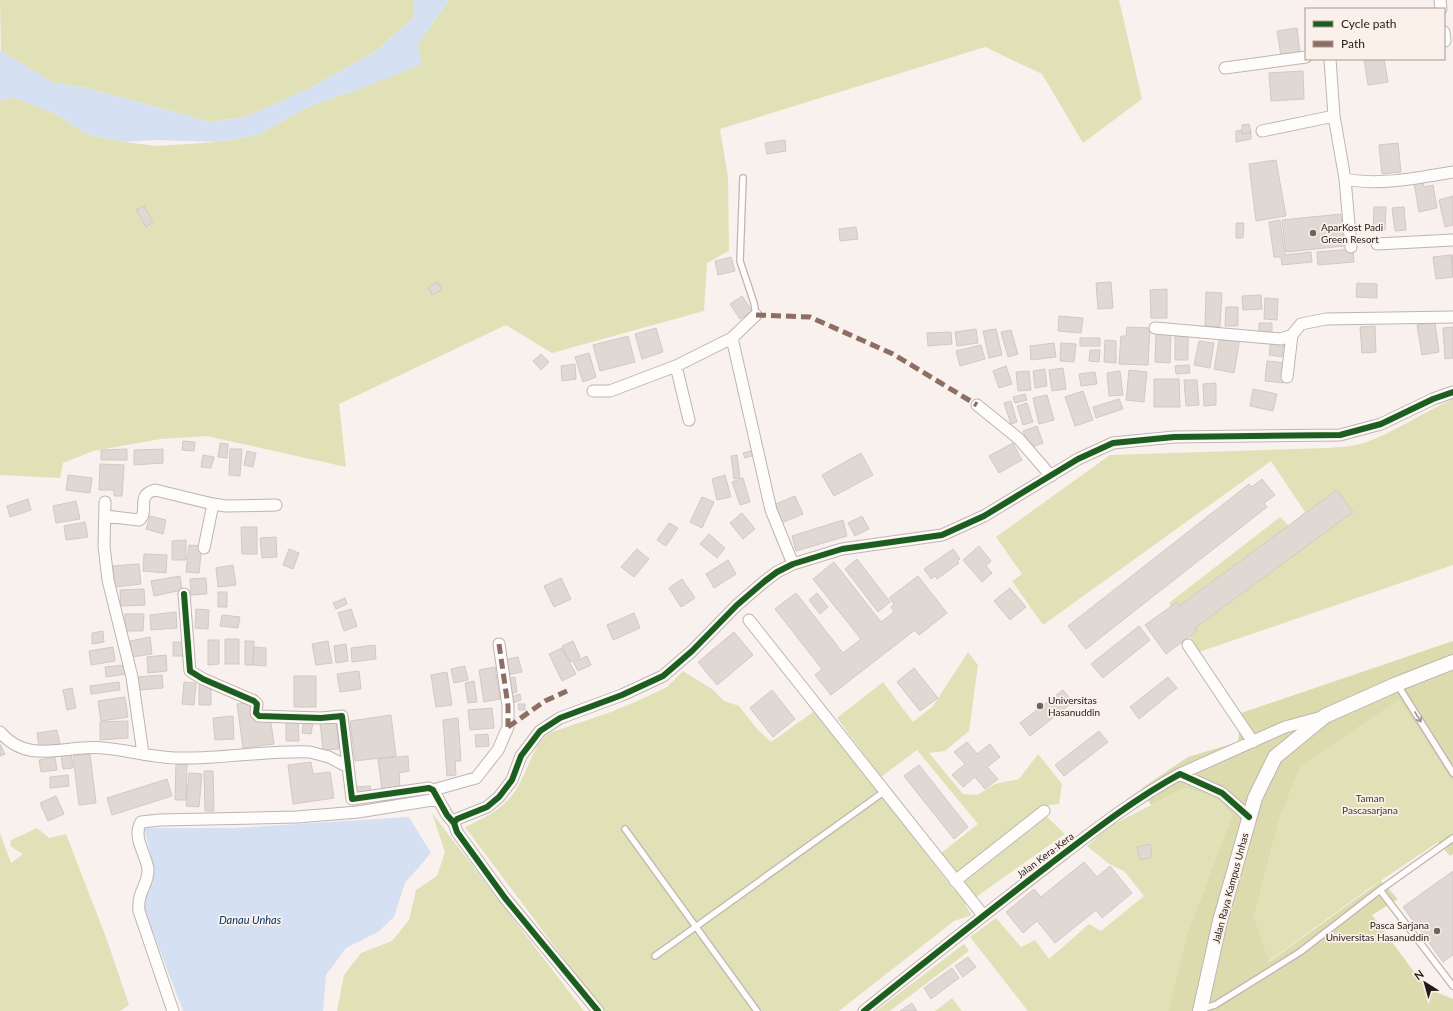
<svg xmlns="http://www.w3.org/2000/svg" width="1453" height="1011" viewBox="0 0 1453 1011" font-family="Lato,sans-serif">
<rect width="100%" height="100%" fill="#f8f1ee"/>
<path fill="#e1e1b8" d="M 0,0 L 413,0 L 413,18 L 376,51 L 306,90 L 245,117 L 210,122 L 87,88 L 54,83 L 1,52 Z
M 449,0 L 1119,0 L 1142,99 L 1083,143 L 1042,74 L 985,47 L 720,129 L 728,177 L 729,251 L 707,263 L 704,311 L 552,353 L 506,325 L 339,404 L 346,467 L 207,436 L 161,439 L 93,451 L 63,463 L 60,478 L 0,475 L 0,101 L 13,97 L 56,114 L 86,134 L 124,142 L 157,146 L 218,142 L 258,135 L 310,106 L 365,87 L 417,45 Z
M 1453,399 L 1453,565 L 1199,652 L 1169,603 L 1280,517 L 1289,526 L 1305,512 L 1271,461 L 1043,625 L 1012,581 L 1022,574 L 996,537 L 1110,455 L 1327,448 C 1339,447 1352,447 1364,443 C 1393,433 1424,412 1453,399 Z
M 968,652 L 978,665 L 969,731 L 945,751 L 929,753 L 963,794 L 977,795 L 995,784 L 1019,779 L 1038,754 L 1062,784 L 1059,804 L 1043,806 L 958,874 L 941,853 L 978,824 L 917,750 L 881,777 L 837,718 L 883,682 L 913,722 L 933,706 Z
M 683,671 L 712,689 L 724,701 L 739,706 L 758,730 L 771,742 L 816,710 L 954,890 L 1047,817 L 1065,834 L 965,905 L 972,915 L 954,921 L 839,1011 L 603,1011 L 465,827 C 486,817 506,808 518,786 C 529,768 532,747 549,733 L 611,712 L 642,699 L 667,687 Z
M 1399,700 L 1453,783 L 1453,832 L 1367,890 L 1268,962 L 1254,917 L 1280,817 L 1301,766 Z
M 1185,788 L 1216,797 L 1232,815 L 1187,934 L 1168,1011 L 1028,1011 L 970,937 L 996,918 L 1021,947 L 1035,940 L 1049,959 L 1089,924 L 1101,931 L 1144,896 L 1124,871 L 1109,864 L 1087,846 L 1110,826 Z
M 432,813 L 584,1011 L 337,1011 L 344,975 L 361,953 L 392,941 L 409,920 L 416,890 L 437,876 L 445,852 Z
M 37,828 L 49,838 L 66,834 L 107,940 L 129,1005 L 120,1011 L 0,1011 L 0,833 L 11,863 L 23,854 L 10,846 L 11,840 Z
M 964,944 L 969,951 L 890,1011 L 876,1011 Z
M 952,998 L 962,1011 L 935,1011 Z"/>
<path fill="#dbdbae" d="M 1453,641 L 1453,783 L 1399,700 L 1301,766 L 1280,817 L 1254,917 L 1269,962 L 1381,881 L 1398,899 L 1372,915 L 1426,988 L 1453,999 L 1453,1011 L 1168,1011 L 1187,934 L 1232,815 L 1216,797 L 1185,788 L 1151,805 L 1142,788 L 1188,757 L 1238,742 L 1241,713 Z
M 1453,832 L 1453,854 L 1450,856 L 1438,842 Z"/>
<path fill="#d5e1f2" d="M 413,0 L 449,0 L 417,45 L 422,64 L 365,87 L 310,106 L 258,135 L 218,142 L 155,140 L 124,142 L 86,134 L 56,114 L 13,97 L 0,101 L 0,50 L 54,83 L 87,88 L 210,122 L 245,117 L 306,90 L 376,51 L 413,18 Z
M 409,817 L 431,853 L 405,883 L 394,917 L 378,932 L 346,948 L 326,975 L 323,1011 L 183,1011 L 141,901 L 153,880 L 153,865 L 144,828 L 236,828 Z"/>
<path fill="#e0d8d3" stroke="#d1c9c5" d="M 1297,28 L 1300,53 L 1281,56 L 1277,31 Z
M 1364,59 L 1384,59 L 1388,82 L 1368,85 Z
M 1303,71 L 1304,99 L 1271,101 L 1269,73 Z
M 1249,124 L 1251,132 L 1242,134 L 1242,125 Z
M 1242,130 L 1242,134 L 1251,132 L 1251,139 L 1236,142 L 1236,131 Z
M 785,140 L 786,151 L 767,154 L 765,143 Z
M 1398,143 L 1401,172 L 1382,174 L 1379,145 Z
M 1276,160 L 1286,216 L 1256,221 L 1249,164 Z
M 1423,182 L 1424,187 L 1433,185 L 1437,208 L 1419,212 L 1414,183 Z
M 1453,196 L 1453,225 L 1445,227 L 1439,200 Z
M 144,206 L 153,222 L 146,227 L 136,210 Z
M 1374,207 L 1386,207 L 1385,230 L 1373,229 Z
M 1404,207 L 1406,230 L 1395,231 L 1392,208 Z
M 1341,214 L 1344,246 L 1286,252 L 1282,220 Z
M 1280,220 L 1285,255 L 1311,252 L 1312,262 L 1282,265 L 1281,257 L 1274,257 L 1269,222 Z
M 1236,223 L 1244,223 L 1243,238 L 1236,238 Z
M 856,227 L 858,239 L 840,241 L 839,229 Z
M 1353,249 L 1354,262 L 1318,265 L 1317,252 Z
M 1451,255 L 1453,255 L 1453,277 Z
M 1451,255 L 1453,277 L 1436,279 L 1433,257 Z
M 731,257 L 735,271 L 718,275 L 715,261 Z
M 438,282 L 442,290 L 432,295 L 428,287 Z
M 1111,282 L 1113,308 L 1098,309 L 1096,283 Z
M 1357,283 L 1377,284 L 1377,298 L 1356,297 Z
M 1167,289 L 1167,318 L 1151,318 L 1150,290 Z
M 1206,292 L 1222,293 L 1220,327 L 1205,326 Z
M 1261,295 L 1262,309 L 1243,310 L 1242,296 Z
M 742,296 L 752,311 L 740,319 L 730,304 Z
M 1265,298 L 1278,299 L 1277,320 L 1264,319 Z
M 1226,307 L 1238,307 L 1238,326 L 1225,326 Z
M 1059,316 L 1083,318 L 1081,333 L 1058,331 Z
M 1259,323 L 1272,323 L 1272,332 L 1259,332 Z
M 1435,323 L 1439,352 L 1422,355 L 1417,325 Z
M 1375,326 L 1376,352 L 1362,353 L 1360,327 Z
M 1127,327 L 1150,328 L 1148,365 L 1119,364 L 1121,336 L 1126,336 Z
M 1453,327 L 1453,358 L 1445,359 L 1443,328 Z
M 656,328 L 663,352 L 642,359 L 635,334 Z
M 976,329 L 978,343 L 957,346 L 955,332 Z
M 996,329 L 1002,355 L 989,358 L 983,331 Z
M 1011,330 L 1018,354 L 1008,357 L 1001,332 Z
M 951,332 L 952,344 L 928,346 L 927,333 Z
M 1156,333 L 1171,333 L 1170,363 L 1155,362 Z
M 1175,335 L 1188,335 L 1188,360 L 1175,360 Z
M 1220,335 L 1240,338 L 1234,373 L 1214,369 Z
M 628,336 L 635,362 L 600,371 L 593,345 Z
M 1080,338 L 1100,338 L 1100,346 L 1080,346 Z
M 1105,340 L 1116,341 L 1116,363 L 1104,362 Z
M 1271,340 L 1284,341 L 1282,357 L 1269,355 Z
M 1199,341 L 1214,343 L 1210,368 L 1194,365 Z
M 1054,343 L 1056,357 L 1031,360 L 1030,346 Z
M 1061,343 L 1076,344 L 1074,362 L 1060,361 Z
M 981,345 L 985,359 L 960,366 L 956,351 Z
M 1090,350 L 1100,350 L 1099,362 L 1089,361 Z
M 589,353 L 596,377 L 583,382 L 575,357 Z
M 541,354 L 549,362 L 541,370 L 533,361 Z
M 1267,361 L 1286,363 L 1283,383 L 1265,381 Z
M 575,364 L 576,379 L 562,381 L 561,366 Z
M 1189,365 L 1190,373 L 1176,374 L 1175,366 Z
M 1006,366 L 1012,384 L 999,388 L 993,371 Z
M 1063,368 L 1066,389 L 1052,391 L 1049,370 Z
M 1045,369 L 1047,386 L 1035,388 L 1033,371 Z
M 1129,370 L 1147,372 L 1144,402 L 1126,400 Z
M 1029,371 L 1031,390 L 1018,391 L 1016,372 Z
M 1120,371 L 1123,395 L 1109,396 L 1107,373 Z
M 1095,372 L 1097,384 L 1081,386 L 1079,374 Z
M 1154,379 L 1179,379 L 1180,407 L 1154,407 Z
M 1184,380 L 1197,380 L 1199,405 L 1186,406 Z
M 1216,383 L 1216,405 L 1204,406 L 1203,384 Z
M 1253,389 L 1277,394 L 1273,411 L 1250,406 Z
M 1083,391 L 1093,420 L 1075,426 L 1065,397 Z
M 1025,394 L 1027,400 L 1015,403 L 1013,397 Z
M 1047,395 L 1054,420 L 1039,424 L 1033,398 Z
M 1119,399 L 1123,409 L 1096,418 L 1093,407 Z
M 1011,401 L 1017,422 L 1011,424 L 1004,403 Z
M 1027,403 L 1033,422 L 1023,425 L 1017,406 Z
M 1037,426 L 1043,443 L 1030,448 L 1023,431 Z
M 183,441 L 195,442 L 194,451 L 182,450 Z
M 220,443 L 228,444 L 227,458 L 218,457 Z
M 1013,443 L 1022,460 L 999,473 L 989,456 Z
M 127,449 L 127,460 L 101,460 L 101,450 Z
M 163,449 L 163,463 L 134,465 L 134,450 Z
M 230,449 L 242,449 L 240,476 L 229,475 Z
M 754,450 L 755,455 L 745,458 L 743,453 Z
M 247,451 L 256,453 L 253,467 L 244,465 Z
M 861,453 L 873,475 L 834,496 L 822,475 Z
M 203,455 L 214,457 L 211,468 L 201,467 Z
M 737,455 L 740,478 L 734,479 L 731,456 Z
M 100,464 L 124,465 L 122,496 L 114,496 L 114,490 L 99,490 Z
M 68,475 L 92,478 L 90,493 L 66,490 Z
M 725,475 L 731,497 L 717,500 L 712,479 Z
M 743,478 L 750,502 L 740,505 L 732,482 Z
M 1262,479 L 1275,495 L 1264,503 L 1267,507 L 1086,649 L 1068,626 L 1249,484 L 1252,487 Z
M 1337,490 L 1353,512 L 1195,628 L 1197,631 L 1166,654 L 1145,625 L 1177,602 L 1179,606 Z
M 795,496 L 803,514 L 781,523 L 773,505 Z
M 702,497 L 714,502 L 702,528 L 690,522 Z
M 28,499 L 31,510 L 10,517 L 7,506 Z
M 76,501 L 80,519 L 56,523 L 53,506 Z
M 742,513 L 755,529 L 743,539 L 730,523 Z
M 150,516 L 166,520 L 163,534 L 146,529 Z
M 862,516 L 869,529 L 855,536 L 848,523 Z
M 843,520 L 847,536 L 796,551 L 792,536 Z
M 85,522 L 88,537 L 66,540 L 64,526 Z
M 669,523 L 678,528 L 666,546 L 657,540 Z
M 241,527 L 257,527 L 257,554 L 242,554 Z
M 709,534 L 725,548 L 717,558 L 700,544 Z
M 276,537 L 277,557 L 262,558 L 260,538 Z
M 186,540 L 186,560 L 172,560 L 172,541 Z
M 189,545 L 202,546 L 199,573 L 186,572 Z
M 979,546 L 991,561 L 986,566 L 992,573 L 982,582 L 963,560 Z
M 289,549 L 299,553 L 293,569 L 283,565 Z
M 637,549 L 649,559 L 634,577 L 621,567 Z
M 953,549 L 960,559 L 957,561 L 959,563 L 937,579 L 935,576 L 931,579 L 924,569 Z
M 144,554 L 167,555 L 166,573 L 143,571 Z
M 857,559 L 890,602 L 878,612 L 845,569 Z
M 728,560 L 736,574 L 714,588 L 706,574 Z
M 834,562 L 881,622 L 894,612 L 891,607 L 894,604 L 889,598 L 918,576 L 947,613 L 919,635 L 915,630 L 831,695 L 815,675 L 822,669 L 775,609 L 796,593 L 843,653 L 861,639 L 813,579 Z
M 139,564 L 141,584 L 115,587 L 113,566 Z
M 233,565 L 236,585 L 218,587 L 216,568 Z
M 180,576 L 182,590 L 154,596 L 151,581 Z
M 206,578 L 207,594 L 191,595 L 190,579 Z
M 561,578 L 571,599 L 554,607 L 544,586 Z
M 682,579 L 695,598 L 681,607 L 669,588 Z
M 1010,588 L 1026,607 L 1010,620 L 994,601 Z
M 144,589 L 145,605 L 121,606 L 120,590 Z
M 218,592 L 227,592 L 227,607 L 218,607 Z
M 817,593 L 828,607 L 820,614 L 809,600 Z
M 345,598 L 347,604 L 336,609 L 333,603 Z
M 196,609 L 209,610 L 208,629 L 195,628 Z
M 351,609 L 357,626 L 344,631 L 338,613 Z
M 176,612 L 177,628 L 151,630 L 150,615 Z
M 634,613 L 640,628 L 613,640 L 607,625 Z
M 125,614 L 144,614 L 143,631 L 125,631 Z
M 222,615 L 240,617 L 238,628 L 220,626 Z
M 1139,626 L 1150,640 L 1103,678 L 1091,664 Z
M 103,631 L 104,642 L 92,644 L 92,633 Z
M 734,632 L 753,655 L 717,685 L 698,662 Z
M 150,637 L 152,654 L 132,657 L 130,641 Z
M 225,639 L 239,639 L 239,664 L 225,664 Z
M 208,640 L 219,640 L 219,664 L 208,665 Z
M 245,641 L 254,641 L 253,665 L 245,665 Z
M 328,641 L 332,663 L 316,665 L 312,644 Z
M 573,641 L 580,657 L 570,662 L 562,646 Z
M 173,642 L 183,642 L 183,656 L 173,656 Z
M 346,644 L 348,661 L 336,663 L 334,646 Z
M 375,645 L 376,659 L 352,662 L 351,648 Z
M 113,647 L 115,661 L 91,665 L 89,651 Z
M 254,647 L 266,648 L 266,666 L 253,665 Z
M 562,648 L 576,674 L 562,681 L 549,654 Z
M 166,655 L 167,671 L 148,673 L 147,657 Z
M 587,656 L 591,665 L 578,671 L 573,662 Z
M 518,657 L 522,672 L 507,675 L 504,660 Z
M 124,665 L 126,674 L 106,677 L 105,667 Z
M 465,666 L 468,680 L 454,683 L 451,669 Z
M 495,667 L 500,699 L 484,702 L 479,670 Z
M 914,668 L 938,698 L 920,711 L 897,682 Z
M 359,671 L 361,689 L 340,692 L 337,674 Z
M 447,672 L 452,705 L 436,707 L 431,675 Z
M 162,675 L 163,688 L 139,690 L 138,677 Z
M 294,676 L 316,676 L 316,707 L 294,707 Z
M 515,677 L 517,692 L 510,694 L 508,678 Z
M 1168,677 L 1177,688 L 1139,719 L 1130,707 Z
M 474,681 L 477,702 L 468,703 L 465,683 Z
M 119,682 L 120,690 L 91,694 L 90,686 Z
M 184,682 L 196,683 L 194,705 L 182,704 Z
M 211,683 L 211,705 L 199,705 L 199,684 Z
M 72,688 L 76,708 L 67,710 L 63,690 Z
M 772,690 L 795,719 L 773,737 L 750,708 Z
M 1063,690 L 1073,702 L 1030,736 L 1020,723 Z
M 520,694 L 521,700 L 510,704 L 508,698 Z
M 125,697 L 128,717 L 101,721 L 98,701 Z
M 251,702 L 254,718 L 270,716 L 274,744 L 243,748 L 237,704 Z
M 518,704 L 525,704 L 525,710 L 519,710 Z
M 492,708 L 494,728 L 470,730 L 468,710 Z
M 391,715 L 396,756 L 355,761 L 350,721 Z
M 233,716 L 234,739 L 215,740 L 213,718 Z
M 458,718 L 461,761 L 455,761 L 456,775 L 447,776 L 443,720 Z
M 286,720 L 298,720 L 299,741 L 286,741 Z
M 304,720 L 313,722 L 311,734 L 302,733 Z
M 336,720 L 339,749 L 323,750 L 320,722 Z
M 128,721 L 128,738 L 100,740 L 100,722 Z
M 57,730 L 60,744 L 39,747 L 37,733 Z
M 1099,731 L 1108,742 L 1064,776 L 1055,765 Z
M 488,734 L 489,746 L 476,747 L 475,735 Z
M 967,742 L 977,754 L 990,744 L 1000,757 L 987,767 L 998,779 L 985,789 L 975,777 L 963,787 L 952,775 L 965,764 L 954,752 Z
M 0,744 L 5,754 L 0,756 Z
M 71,754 L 73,768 L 63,769 L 61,756 Z
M 90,754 L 96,803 L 79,805 L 73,756 Z
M 408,756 L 409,771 L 399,773 L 400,787 L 382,790 L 378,759 Z
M 55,757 L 57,770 L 41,772 L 39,760 Z
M 311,762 L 313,774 L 330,772 L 334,798 L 293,804 L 288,765 Z
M 176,764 L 187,764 L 186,800 L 175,800 Z
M 919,765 L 968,827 L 954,839 L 904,776 Z
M 204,771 L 213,771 L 214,811 L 205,811 Z
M 189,773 L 202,774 L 199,807 L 186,806 Z
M 68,775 L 69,786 L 50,788 L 50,777 Z
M 167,779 L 172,796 L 112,815 L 107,798 Z
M 370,786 L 371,792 L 355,794 L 355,787 Z
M 56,796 L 64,814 L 48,821 L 40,803 Z
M 1150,844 L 1152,857 L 1140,860 L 1137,847 Z
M 1084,862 L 1097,877 L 1110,866 L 1132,893 L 1102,918 L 1096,910 L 1055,943 L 1037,921 L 1023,933 L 1006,912 L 1034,889 L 1041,897 Z
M 1453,871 L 1453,955 L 1443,962 L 1403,907 Z
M 968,957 L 976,967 L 963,977 L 955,966 Z
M 952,968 L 959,978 L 931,999 L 924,988 Z
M 912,1003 L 917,1011 L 900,1011 Z"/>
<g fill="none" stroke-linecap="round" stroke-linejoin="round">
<defs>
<path id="service" d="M 743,178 L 740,261 L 754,303 L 756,315
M 1397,684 L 1453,773
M 625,829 L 757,1011
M 1380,890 L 1453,986
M 655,956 L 885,791
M 1201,1009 L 1215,1005 L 1300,952 L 1380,890 L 1453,838"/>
<path id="minor" d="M 1440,0 L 1441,9
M 1444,32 L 1445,41
M 1330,59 L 1334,116 L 1345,179 L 1351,247
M 1225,68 L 1306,57
M 1262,131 L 1334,116
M 1345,179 C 1380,186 1418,178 1453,172
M 1377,244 L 1453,240
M 1155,328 L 1281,339 L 1292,335
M 732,338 L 771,510 L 793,564
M 676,366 L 689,420
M 1287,377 L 1292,335 L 1301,324 L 1326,319 L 1453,317
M 593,391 L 610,391 L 676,366 L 732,338 L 756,315
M 977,405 L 1019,439 L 1051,476
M 105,502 L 104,546 L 108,580 L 132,677 L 143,754
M 213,504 L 226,506 L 276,505
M 105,516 L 139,520 C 150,512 135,495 155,490 L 213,504 L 204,548
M 184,594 L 190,671 L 203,679 L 254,701 L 257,704 L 256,713 L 259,716 L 321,718 L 342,716 L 352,799 L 429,788 L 433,790 L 447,815 L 454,823 L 457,832 L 505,898 L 598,1011
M 749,620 L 983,915
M 1188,645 L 1253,742
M 0,732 C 29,766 66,744 103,748 C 129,750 153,758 179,758 C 223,759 266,750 310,752 L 329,757 L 348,767
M 1180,774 L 1285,727 L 1322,717
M 433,790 L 476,778 L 498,750 L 508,727 L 508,706 L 499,644
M 454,823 L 457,819 L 487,807 L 499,797 L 512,780 L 521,756 L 540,731 L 560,718 L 622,695 L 663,676 L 692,651 L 737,605 L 765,581 L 777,572 L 793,564 L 842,549 L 942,535 L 984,516 L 1078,459 L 1113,443 L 1174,437 L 1340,435 L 1381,424 L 1433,399 L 1453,392
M 955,881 L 1044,811
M 173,1011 L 139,911 C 137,891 149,884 148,869 C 146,854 132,837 141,822 L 160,820 L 297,817 L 358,812 L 438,799
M 864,1011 C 925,962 986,913 1049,865 C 1091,833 1134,799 1180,774 L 1222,793 L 1249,817"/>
<path id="tertiary" d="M 1200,1011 L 1220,921 L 1255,798 L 1275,757 L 1325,716 L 1397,684 L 1453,662"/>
</defs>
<use href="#service" stroke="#bdb5b1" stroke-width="8"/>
<use href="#minor" stroke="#bdb5b1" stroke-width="13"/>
<use href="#tertiary" stroke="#bdb5b1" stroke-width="16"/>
<use href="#service" stroke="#fefdfc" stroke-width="5.5"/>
<use href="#minor" stroke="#fefdfc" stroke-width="11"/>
<use href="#tertiary" stroke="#fefdfc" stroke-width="14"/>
<path stroke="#8d6e63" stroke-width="5" stroke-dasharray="10 5" stroke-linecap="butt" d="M 756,315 L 810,317 L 893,354 L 977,405
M 499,644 L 508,706 L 508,727
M 508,727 L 545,701 L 567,691"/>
<defs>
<path id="cycleway" d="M 184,594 L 190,671 L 203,679 L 254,701 L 257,704 L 256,713 L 259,716 L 321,718 L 342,716 L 352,799 L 429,788 L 433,790 L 447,815 L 454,823 L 457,832 L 505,898 L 598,1011
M 454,823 L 457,819 L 487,807 L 499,797 L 512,780 L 521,756 L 540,731 L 560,718 L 622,695 L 663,676 L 692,651 L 737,605 L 765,581 L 777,572 L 793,564 L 842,549 L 942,535 L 984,516 L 1078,459 L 1113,443 L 1174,437 L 1340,435 L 1381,424 L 1433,399 L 1453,392
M 864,1011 C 925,962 986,913 1049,865 C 1091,833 1134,799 1180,774 L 1222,793 L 1249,817"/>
</defs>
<use href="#cycleway" stroke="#fcf0ea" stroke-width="8"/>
<use href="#cycleway" stroke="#1b5e20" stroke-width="6"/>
</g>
<defs><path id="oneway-shaft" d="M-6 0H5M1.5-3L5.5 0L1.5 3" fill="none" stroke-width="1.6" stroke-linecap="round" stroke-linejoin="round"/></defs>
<use stroke="#9c9794" href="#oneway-shaft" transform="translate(1418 717) rotate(58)"/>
<g fill="#6e6560" stroke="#fcf0ea" stroke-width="1.5">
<circle cx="1313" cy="233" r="4"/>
<circle cx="1040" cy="706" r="4"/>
<circle cx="1437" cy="931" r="4"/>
</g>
<g text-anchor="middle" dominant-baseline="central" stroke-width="3.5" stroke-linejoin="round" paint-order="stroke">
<g font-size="10" fill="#241a14" stroke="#fcf0ea" text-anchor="start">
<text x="1321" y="227">AparKost Padi<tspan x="1321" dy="12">Green Resort</tspan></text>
<text x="1048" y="700">Universitas<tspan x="1048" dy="12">Hasanuddin</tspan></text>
<text x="1429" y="925" text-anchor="end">Pasca Sarjana<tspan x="1429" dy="12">Universitas Hasanuddin</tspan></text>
</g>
<g font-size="10" fill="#3a3c1a" stroke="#fcf0ea">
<text x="1370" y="798">Taman<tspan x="1370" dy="12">Pascasarjana</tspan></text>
</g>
<g font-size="10" fill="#241a14" stroke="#fcf0ea">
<text transform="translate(1045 855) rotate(-37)">Jalan Kera-Kera</text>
<text transform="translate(1230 888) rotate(-75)">Jalan Raya Kampus Unhas</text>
</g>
<g font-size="11" font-style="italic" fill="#01376c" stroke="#fcf0ea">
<text x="250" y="919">Danau Unhas</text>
</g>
</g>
<rect x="1305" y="8" width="140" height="52" fill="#fcf0ea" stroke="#a69a94"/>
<rect x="1313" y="21" width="20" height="6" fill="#1b5e20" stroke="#a69a94"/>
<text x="1341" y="28" font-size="12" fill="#241a14">Cycle path</text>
<rect x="1313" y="41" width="20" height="6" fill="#8d6e63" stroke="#a69a94"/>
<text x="1341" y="48" font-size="12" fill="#241a14">Path</text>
<g transform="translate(1425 983) rotate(323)" stroke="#fcf0ea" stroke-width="3" paint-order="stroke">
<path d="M0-3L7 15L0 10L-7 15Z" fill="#241a14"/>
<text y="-6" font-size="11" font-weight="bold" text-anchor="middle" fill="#241a14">N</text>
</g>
</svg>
